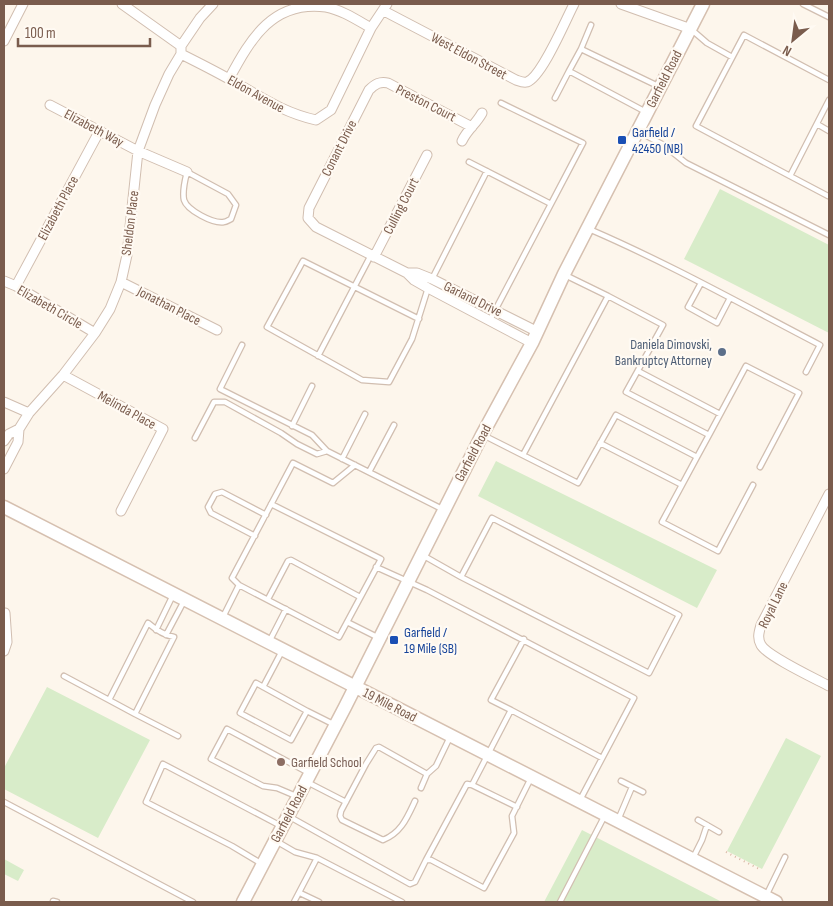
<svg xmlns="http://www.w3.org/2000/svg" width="833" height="906" viewBox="0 0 833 906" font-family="'Sofia Sans Condensed',sans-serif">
<rect width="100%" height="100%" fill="#fdf6ec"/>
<path fill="#d8ecc9" d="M 720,189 L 829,245 L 829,333 L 684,259 Z
M 496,461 L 717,570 L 697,608 L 478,496 Z
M 47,687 L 150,740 L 98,838 L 4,789 L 4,768 Z
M 786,738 L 821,756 L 762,869 L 727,851 Z
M 582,830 L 722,902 L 544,902 Z
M 4,859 L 24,870 L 18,881 L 4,874 Z"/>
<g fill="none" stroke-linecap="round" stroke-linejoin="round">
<defs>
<path id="lane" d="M 803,4 L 829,17
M 692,30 L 707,43 L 732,57
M 581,49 L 591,25
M 569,71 L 581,49 L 658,86
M 829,80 L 744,35 L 696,126 L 790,176 L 829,100
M 555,98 L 569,71 L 646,112
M 817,124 L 829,131
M 639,132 L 662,144 L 686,163 L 829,235
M 469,162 L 551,204
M 187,172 L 228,194 L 236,205 L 231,219 C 229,220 226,222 224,222 C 213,224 187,210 184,200 C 182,191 185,180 187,172 Z
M 790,176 L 828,196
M 589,229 C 668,263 743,305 820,345 L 806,372
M 432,279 L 487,171
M 701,283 L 688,307 L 717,323 L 730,298
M 608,296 L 663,325 L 626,392 L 709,435 L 697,457
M 419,319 L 303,261 L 267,327 L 362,380 L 389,382 L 412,339 L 428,288
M 490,320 L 583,143 L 501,103
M 242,345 L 220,389 L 312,435 L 327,451 L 442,509
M 318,356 L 371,255
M 638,371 L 720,414
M 292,426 L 312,386
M 483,435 L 578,483 L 616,415 L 697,457 L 662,522 L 718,551 L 753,485
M 709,435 L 746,366 L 799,393 L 760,467
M 195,438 L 214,402 L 225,402 L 281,433 L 297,444 L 317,454 L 327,451
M 600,443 L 682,485
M 523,455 L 608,296 L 565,275
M 342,459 L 365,414
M 369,472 L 394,425
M 255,536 L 211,513 L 208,507 L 215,494 L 222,492 L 266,515
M 424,556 L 461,577 L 649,673 L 679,615 L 492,518 L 461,577
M 376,567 L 427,590 L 634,698 L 580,800
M 239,585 L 339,637 L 381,559 L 271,504
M 268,599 L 288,561 L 291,560 L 360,597
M 223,617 L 239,585 L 232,578 L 293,463 L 333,483 L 355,465
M 347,622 L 377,637
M 156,630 L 173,595
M 166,635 L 184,601
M 269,642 L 286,609
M 64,676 L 109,700 L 148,623 C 156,630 163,635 174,637 L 135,714 L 178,736
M 256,683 L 307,711 L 291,740 L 240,713 Z
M 263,687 L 282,651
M 109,700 L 135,714
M 511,710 L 491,700 L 524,639
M 307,711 L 335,725
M 621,781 L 643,792
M 307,782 L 346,802
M 472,785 L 517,807
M 421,788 L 427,774
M 296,796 L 277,788 L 263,786 L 211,759 L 227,729 L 309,773
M 415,801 C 407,818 401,833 383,840 L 342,820 L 340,816 L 341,811 L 366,764 L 376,748 L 379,747 L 427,774 L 436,766 L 450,737
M 4,802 L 193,902
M 290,817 L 410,884 L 415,882 L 426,860 L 431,860 L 484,888 L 514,833 L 512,816 L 531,778
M 618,820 L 632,787
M 698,820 L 719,832
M 276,841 L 295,852 L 317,858 L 402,902
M 693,858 L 702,840 L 707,825
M 426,860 L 467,784 L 472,785 L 511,710 L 602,758
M 262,864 L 232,846 L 146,802 L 163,764 L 281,826
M 300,893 L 319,902
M 766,896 L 785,857
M 53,901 L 57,902
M 294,902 L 317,858
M 560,902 L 604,817"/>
<path id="street" d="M 122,4 L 181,46
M 621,4 L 691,29
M 384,11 L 516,80 C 519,81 523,83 527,82 C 542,77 566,19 574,4
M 4,41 L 23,4
M 181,54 C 197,62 213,70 229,79 C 260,96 281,112 316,120 L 331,110 L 371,28 L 387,4
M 229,79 C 251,38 273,0 326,7 C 342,10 357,20 371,28
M 50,105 L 138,151 L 187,172
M 472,127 L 388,83 C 380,81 375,84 369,90 L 309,208 L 308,218 L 316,227 L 407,273 L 414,280 L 428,288 L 532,343
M 462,141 C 467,130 476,124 482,113
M 374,257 L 427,155
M 407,273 L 417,273 L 432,279 L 538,332
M 4,281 L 16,286 L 95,333
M 121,282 L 217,330
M 16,286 L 100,130
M 63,375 L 163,429 L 121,511
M 4,402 L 29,413
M 19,429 L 29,413 L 63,375 L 95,333 L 110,309 L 121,282 L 127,255 L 138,151 L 155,105 L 169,74 L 181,54 L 181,46 L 200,18 L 213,4
M 4,441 L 9,434 L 19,429 L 18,442 L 4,469
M 829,494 L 761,625 C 759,632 757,638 761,645 C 767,656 816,679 829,686
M 4,651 L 7,642 L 5,613"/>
<path id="secondary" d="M 4,507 L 776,902
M 243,902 L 345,707 L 482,435 L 532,343 L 564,274 L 703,4"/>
</defs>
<use href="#lane" stroke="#d1beb0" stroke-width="7"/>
<use href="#street" stroke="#d1beb0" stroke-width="11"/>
<use href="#secondary" stroke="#d6c0b0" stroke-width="15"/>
<path stroke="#d9b8a5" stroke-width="2" stroke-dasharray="1 4" stroke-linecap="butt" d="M 726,852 L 761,870"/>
<use href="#lane" stroke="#fff" stroke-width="4.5"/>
<use href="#street" stroke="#fff" stroke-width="9"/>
<use href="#secondary" stroke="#fff" stroke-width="12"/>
</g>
<g fill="#1a4fb4" stroke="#fffaf3" stroke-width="2">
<rect x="617" y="135" width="10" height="10" rx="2.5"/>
<rect x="389" y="635" width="10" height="10" rx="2.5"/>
</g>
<circle fill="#5c6f8a" stroke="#fffaf3" stroke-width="2" cx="722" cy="352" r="5"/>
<circle fill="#8d6e63" stroke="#fffaf3" stroke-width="2" cx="281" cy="762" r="5"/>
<g text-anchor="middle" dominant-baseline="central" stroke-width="4.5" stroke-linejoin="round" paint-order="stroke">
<g font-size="14" fill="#7a5c4d" stroke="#fffaf3">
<text transform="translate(469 56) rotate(28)">West Eldon Street</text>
<text transform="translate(664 79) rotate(-63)">Garfield Road</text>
<text transform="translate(256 94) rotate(29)">Eldon Avenue</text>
<text transform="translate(426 103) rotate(27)">Preston Court</text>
<text transform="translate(94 128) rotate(28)">Elizabeth Way</text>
<text transform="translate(339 148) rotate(-63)">Conant Drive</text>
<text transform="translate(401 206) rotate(-63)">Culling Court</text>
<text transform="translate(58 208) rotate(-62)">Elizabeth Place</text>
<text transform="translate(130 223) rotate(-83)">Sheldon Place</text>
<text transform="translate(473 299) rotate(26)">Garland Drive</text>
<text transform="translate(169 306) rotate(27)">Jonathan Place</text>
<text transform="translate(50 307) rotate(30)">Elizabeth Circle</text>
<text transform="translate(127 410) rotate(29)">Melinda Place</text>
<text transform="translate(473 453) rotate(-62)">Garfield Road</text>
<text transform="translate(773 605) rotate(-64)">Royal Lane</text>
<text transform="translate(390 705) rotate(27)">19 Mile Road</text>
<text transform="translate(289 814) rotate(-62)">Garfield Road</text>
</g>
<g font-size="14" fill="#164399" stroke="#fffaf3" text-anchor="start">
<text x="632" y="132">Garfield /<tspan x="632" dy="16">42450 (NB)</tspan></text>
<text x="404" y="632">Garfield /<tspan x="404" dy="16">19 Mile (SB)</tspan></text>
</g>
<g font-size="14" fill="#4e5e75" stroke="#fffaf3" text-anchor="end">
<text x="712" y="344">Daniela Dimovski,<tspan x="712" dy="16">Bankruptcy Attorney</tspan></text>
</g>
<g font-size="14" fill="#785e54" stroke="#fffaf3" text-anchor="start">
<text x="291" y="762">Garfield School</text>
</g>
</g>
<rect width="833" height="906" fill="none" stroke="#7a5c4d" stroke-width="10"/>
<g transform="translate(793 40) rotate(209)" stroke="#fffaf3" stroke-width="4" paint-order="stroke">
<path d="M0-4L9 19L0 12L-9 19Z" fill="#7a5c4d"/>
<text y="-8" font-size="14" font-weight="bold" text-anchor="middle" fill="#7a5c4d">N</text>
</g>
<path d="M18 38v8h132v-8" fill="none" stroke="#7a5c4d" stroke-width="2.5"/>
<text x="25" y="38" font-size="15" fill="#7a5c4d" stroke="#fffaf3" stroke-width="4" paint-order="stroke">100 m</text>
</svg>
